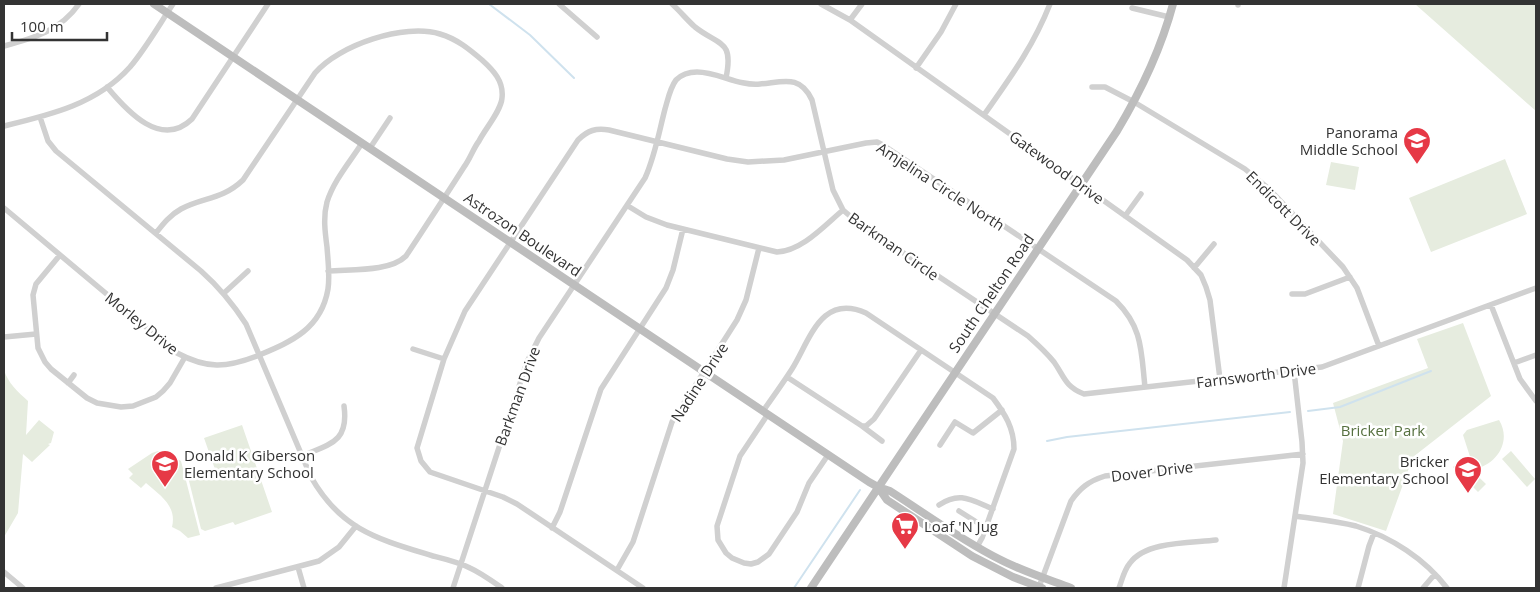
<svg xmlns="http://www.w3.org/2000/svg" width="1540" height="592" viewBox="0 0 1540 592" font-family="'Open Sans',sans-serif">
<rect width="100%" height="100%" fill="#fff"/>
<path fill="#e6ecdf" d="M 1415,4 L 1536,4 L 1536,111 Z
M 1505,159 L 1527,214 L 1431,252 L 1409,198 Z
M 1331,162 L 1359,167 L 1355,190 L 1326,185 Z
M 1463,323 L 1491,396 L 1413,457 L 1386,531 L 1333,514 L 1343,441 L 1333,403 L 1428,368 L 1417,339 Z
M 4,370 C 8,383 18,392 28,401 L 26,435 L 39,420 L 54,432 L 51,443 L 48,444 L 50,445 L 32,462 L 23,454 L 18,513 L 4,537 Z
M 1499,420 C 1512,441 1497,465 1474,469 L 1463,435 L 1467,430 Z
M 242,425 L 272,512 L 235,525 L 233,522 L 205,531 L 201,529 L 188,477 L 209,473 L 217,475 L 204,438 Z
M 158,451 L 166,452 L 181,461 L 200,535 L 188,538 L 180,531 L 172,527 C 177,506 161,496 146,483 L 141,488 L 129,478 L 133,474 L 128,469 L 152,453 Z
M 1511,451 L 1535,479 L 1527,487 L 1502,459 Z
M 1461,460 L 1486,484 L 1478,492 L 1453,467 Z"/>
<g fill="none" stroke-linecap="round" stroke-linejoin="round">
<path stroke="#cfe2ee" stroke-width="2" d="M 489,4 L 530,35 L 574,78
M 1308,411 L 1340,407 L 1431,371
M 1047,441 L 1067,437 L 1290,412
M 794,588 L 860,490"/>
<path stroke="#d0d0d0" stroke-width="5.5" d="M 559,4 L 597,37
M 672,4 C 680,11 687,20 695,27 C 719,46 734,39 726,78
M 821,4 L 850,20 L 1187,260 L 1201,275 L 1206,287 L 1210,300 L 1220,379
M 1238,5 L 1238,4
M 1132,8 L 1169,17
M 850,20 L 862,4
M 4,46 C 34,38 60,31 79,4
M 916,68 L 941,32 L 956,4
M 107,87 C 127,111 161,149 192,119 L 268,4
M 1092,87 L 1105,87 L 1134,102 L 1245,169 L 1268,188 L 1343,267 L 1357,288 L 1379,346
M 984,115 C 1010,78 1033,47 1050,4
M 40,117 L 48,141 L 56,151 L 201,271 C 219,287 233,304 246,324 L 311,477 C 341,530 378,539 433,556 C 445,559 458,562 470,568 C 481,573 492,581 502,588
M 4,126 C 50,115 97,104 130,67 C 146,48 159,25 173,4
M 370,148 L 390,118
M 628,206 L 646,217 L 667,225 L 777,252 C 802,251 825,225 843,210
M 4,208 L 177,353 C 207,369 226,368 257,356 C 290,342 321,330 328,289 C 330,276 328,261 327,247 C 325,232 323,217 327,202 C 334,180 350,162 362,143
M 1125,216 L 1141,194
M 156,233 C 163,224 170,215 181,209 C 203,197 222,200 243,180 L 315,73 C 339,45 404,23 440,34 C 457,39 469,49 482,60 C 493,70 504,81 502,98 C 501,111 485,129 479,141 C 473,149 470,159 464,167 C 445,197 425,227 406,256 C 390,272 351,269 328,271
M 60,255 L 36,284 L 33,295 L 38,348 L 45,362 L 51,369 L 87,398 L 97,403 L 121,407 L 133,406 L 156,397 L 163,391 L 170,383 L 185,357
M 1194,268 L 1214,244
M 224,293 L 248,271
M 1292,294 L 1305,294 L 1350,277
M 1491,305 L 1520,379 L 1536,401
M 4,337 L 36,334
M 413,349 L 444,359
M 1514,363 L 1536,355
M 787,377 L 862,426 L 866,426 L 874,419 L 921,350
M 68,383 L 74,375
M 763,411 C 773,397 783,383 792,369 C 810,340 821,293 866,313 L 993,398 C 1005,414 1014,428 1014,449 L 982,538 L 977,547
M 768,414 L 740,456 L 717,526 L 718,540 L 726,553 L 732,558 L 744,563 L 751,564 L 758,562 L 769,554 L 797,512 L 809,483 L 828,455
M 862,426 L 882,441
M 940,445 L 955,422 L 973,433 L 1002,410
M 302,456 C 330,444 349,442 344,406
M 939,505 C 960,491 971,500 993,509
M 959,511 L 986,528
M 1295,516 C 1315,519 1336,521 1356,526 C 1391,537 1425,559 1447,588
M 552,528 L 560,512 L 601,389 L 666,288 L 673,270 L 683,229
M 298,567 L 304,588
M 617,570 L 633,542 L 672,422 L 737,320 L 746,300 L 759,248
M 4,572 L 23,588
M 1039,587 L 1071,501 C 1080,488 1089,481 1105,476 L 1303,454
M 216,588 L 319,561 L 339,547 L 356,526
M 453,588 L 527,362 L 539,338 L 645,178 C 655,156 659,132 665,109 C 668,99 670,88 676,80 C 681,75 689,72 697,72 C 718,72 738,86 760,84 C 783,82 800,74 812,100 L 833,190 L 843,210 L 857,222 L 1028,336 C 1037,344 1046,352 1054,362 C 1064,376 1065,387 1084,394 L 1322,367 L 1536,288
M 643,588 L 517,504 L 503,497 L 430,472 L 421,461 L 417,448 L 444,359 L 465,311 L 578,140 C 588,130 596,128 609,130 L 727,159 L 748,162 L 784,160 L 866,143 L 877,142 L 883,145 L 1116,301 C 1143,328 1141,351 1145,387
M 1119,588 C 1122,580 1124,570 1130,563 C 1146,541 1191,543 1216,540
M 1284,588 L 1303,463 L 1302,442 L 1294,371
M 1358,588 L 1369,546 L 1374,533
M 1423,588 L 1435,574"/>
<path stroke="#bdbdbd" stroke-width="8" d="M 154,4 L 869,482 L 878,487 L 890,491 C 926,514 961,540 999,559 C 1022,571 1047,579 1071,588
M 878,487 L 887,500 L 972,556 L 1013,577 L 1042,588
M 811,588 L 1117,131 C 1141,91 1161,49 1173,4"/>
</g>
<defs>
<symbol id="school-pin" viewBox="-11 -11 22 30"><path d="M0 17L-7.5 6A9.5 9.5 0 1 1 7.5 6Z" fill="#e63946" stroke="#fff"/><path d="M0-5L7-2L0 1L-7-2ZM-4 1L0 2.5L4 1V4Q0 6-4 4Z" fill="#fff"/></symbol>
<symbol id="supermarket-pin" viewBox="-11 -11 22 30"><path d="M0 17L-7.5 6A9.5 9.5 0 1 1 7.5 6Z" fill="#e63946" stroke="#fff"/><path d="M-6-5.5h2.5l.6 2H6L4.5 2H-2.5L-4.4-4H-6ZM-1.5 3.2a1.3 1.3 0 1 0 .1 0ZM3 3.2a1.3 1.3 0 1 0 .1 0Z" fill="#fff"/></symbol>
</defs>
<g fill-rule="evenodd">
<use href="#school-pin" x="1401" y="125" width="32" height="43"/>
<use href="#school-pin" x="149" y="448" width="32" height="43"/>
<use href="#school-pin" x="1452" y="454" width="32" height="43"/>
<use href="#supermarket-pin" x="889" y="510" width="32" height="43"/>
</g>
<g text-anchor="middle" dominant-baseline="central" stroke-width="5" stroke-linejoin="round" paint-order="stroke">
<g font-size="15" fill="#333" stroke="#fff" text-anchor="end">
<text x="1398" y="132">Panorama<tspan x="1398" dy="17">Middle School</tspan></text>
<text x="184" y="455" text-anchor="start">Donald K Giberson<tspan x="184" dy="17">Elementary School</tspan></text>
<text x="1449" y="461">Bricker<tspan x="1449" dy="17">Elementary School</tspan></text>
<text x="924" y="526" text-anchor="start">Loaf 'N Jug</text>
</g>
<g font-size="15" fill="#333" stroke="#fff">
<text transform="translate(1057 167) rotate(36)">Gatewood Drive</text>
<text transform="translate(941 186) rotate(33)">Amjelina Circle North</text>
<text transform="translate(1284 208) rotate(45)">Endicott Drive</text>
<text transform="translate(523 234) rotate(34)">Astrozon Boulevard</text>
<text transform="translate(894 246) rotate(35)">Barkman Circle</text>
<text transform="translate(991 293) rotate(-56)">South Chelton Road</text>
<text transform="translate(142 323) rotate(39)">Morley Drive</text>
<text transform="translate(1256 375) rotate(-7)">Farnsworth Drive</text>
<text transform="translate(699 382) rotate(-57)">Nadine Drive</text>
<text transform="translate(517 396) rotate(-70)">Barkman Drive</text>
<text transform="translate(1152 471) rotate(-7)">Dover Drive</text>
</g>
<g font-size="15" fill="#56703f" stroke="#fff">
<text x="1383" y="430">Bricker Park</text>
</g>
</g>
<rect width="1540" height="592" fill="none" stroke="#333333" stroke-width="10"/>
<path d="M12 32v8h95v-8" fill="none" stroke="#333333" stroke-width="2.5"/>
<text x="20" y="32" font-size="15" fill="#333333" stroke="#ffffff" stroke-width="4" paint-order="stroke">100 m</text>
</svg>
